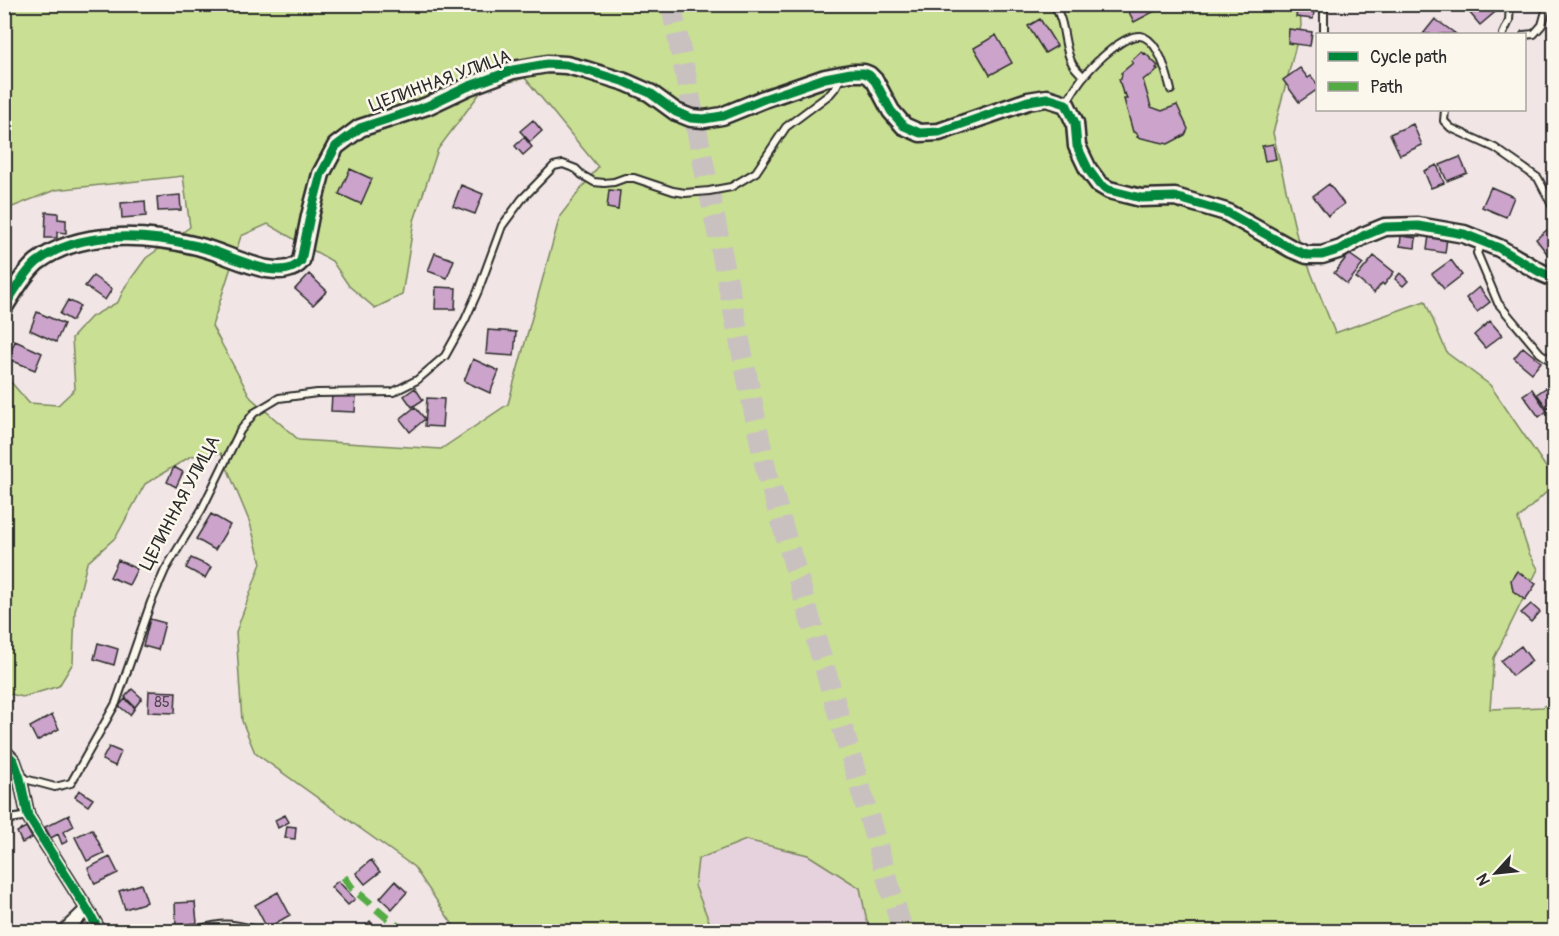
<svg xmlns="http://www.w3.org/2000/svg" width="1559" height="936" viewBox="0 0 1559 936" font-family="Pangolin,sans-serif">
<rect width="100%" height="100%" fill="#f1e6e5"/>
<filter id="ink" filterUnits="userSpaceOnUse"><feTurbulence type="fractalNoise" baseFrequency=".0167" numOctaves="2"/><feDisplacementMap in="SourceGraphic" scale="12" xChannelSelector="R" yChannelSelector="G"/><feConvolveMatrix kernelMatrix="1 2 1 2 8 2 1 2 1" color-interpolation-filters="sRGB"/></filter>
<g filter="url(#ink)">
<path fill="#e6d2dd" d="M 746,840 L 808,855 L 860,888 L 869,931 L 713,931 L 695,886 L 698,858 Z"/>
<path fill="#c9df94" stroke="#7a8560" stroke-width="1.5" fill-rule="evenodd" d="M 1382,4 L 1421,4 L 1421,5 L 1382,12 Z
M 23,5 L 1300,5 L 1301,26 L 1273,133 L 1297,237 L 1335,333 L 1425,301 L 1447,353 L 1490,385 L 1554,479 L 1554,485 L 1518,519 L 1529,553 L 1538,569 L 1494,658 L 1490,709 L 1543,707 L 1554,699 L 1554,931 L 869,931 L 860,888 L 808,855 L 746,840 L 698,859 L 695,886 L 713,931 L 457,931 L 414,867 L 255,753 L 242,721 L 236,632 L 261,563 L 250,523 L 221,453 L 191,456 L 145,484 L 116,537 L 87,563 L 75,611 L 73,663 L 59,686 L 23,697 L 5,693 L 4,374 L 29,403 L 58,405 L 75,389 L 72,338 L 91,317 L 118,302 L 125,287 L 146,258 L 190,227 L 183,176 L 55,190 L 5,210 L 5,13 ZM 525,78 L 598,167 L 560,216 L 508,404 L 441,449 L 299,440 L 251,398 L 212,326 L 241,236 L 268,224 L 332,261 L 349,286 L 375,308 L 402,295 L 414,221 L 438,149 L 483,89 Z"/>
<path fill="#cba3cb" stroke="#2b2b2b" stroke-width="1.5" d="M 1130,4 L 1154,4 L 1157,10 L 1134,22 L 1126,6 Z
M 1298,4 L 1315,4 L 1313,19 L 1296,17 Z
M 1478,4 L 1499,4 L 1501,7 L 1480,25 L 1469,12 Z
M 1040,19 L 1057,46 L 1045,53 L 1028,26 Z
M 1435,19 L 1456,34 L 1423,34 Z
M 1289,29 L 1312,32 L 1310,46 L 1288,43 Z
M 996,35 L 1012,63 L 990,75 L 974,48 Z
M 1141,52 L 1144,54 L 1145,53 L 1158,66 L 1156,68 L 1158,69 L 1149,77 L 1148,76 L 1143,80 L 1151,107 L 1162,111 L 1177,105 L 1188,129 L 1185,135 L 1168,144 L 1137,137 L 1138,135 L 1135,132 L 1133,132 L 1124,99 L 1127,99 L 1125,93 L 1123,94 L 1119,79 L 1121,79 L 1122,74 L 1121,73 L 1133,63 L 1131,61 Z
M 1300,68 L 1308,78 L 1311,76 L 1318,85 L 1318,89 L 1299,102 L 1283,80 Z
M 533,120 L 542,131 L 530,142 L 520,131 Z
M 1413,124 L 1422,145 L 1400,155 L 1390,134 Z
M 524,137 L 532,147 L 523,155 L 515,146 Z
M 1273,144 L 1276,159 L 1265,161 L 1262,146 Z
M 1460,157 L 1467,173 L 1447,181 L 1440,165 Z
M 1437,165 L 1444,183 L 1431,188 L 1424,171 Z
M 350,169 L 372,179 L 361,204 L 339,194 Z
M 1329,184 L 1344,204 L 1328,216 L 1313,196 Z
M 461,185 L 483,194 L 475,214 L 453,206 Z
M 1491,187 L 1514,197 L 1506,217 L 1482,207 Z
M 609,190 L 620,191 L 618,210 L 607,208 Z
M 180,195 L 181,210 L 158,211 L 157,197 Z
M 145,201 L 146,216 L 122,218 L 121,203 Z
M 46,212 L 58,213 L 58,219 L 66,220 L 66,233 L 57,232 L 57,238 L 45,238 Z
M 1548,229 L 1554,238 L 1554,251 L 1549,256 L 1536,239 Z
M 1429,235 L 1447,238 L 1445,253 L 1427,250 Z
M 1401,236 L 1416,238 L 1415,248 L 1400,246 Z
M 435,253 L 454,260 L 447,278 L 428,271 Z
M 1349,254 L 1363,264 L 1347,284 L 1334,273 Z
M 1374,256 L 1394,272 L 1384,285 L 1382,283 L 1374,293 L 1356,278 Z
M 1451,260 L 1462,275 L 1444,289 L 1432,274 Z
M 1400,273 L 1408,281 L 1403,286 L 1395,279 Z
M 309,274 L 327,291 L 313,305 L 295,289 Z
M 93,276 L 112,289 L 105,300 L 85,286 Z
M 436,287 L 456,288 L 455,309 L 435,309 Z
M 1479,287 L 1490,302 L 1477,312 L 1466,298 Z
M 68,300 L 80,306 L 72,321 L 60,314 Z
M 37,312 L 64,324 L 56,342 L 30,330 Z
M 1490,321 L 1502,335 L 1485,348 L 1474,335 Z
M 488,330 L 516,332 L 514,356 L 486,354 Z
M 15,341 L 42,353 L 35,370 L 8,359 Z
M 1523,347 L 1541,362 L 1532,373 L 1514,358 Z
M 473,359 L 499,371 L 490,393 L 464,381 Z
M 1547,387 L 1554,397 L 1554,402 L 1547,408 L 1537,394 Z
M 415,388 L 423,400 L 412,407 L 404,396 Z
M 1532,389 L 1547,411 L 1539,417 L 1523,395 Z
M 332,394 L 356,395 L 355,412 L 331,411 Z
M 427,398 L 444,399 L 442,427 L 425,426 Z
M 415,407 L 425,419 L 410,432 L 400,419 Z
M 174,467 L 183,472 L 176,487 L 167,482 Z
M 211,514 L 230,525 L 215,550 L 196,539 Z
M 191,558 L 211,567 L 205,578 L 186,568 Z
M 118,560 L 137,569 L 129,585 L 110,577 Z
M 1517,571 L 1536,584 L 1525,600 L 1513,591 L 1511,580 Z
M 1531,604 L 1540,612 L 1531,622 L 1521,613 Z
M 150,619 L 165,623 L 158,650 L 143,646 Z
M 98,643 L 118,649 L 114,665 L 94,659 Z
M 1521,646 L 1532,661 L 1512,676 L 1501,661 Z
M 132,689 L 142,698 L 135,707 L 125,697 Z
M 149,691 L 176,692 L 175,713 L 148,712 Z
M 125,699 L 135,708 L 130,715 L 119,706 Z
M 52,715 L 59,729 L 37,741 L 30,727 Z
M 109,747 L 121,752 L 115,766 L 102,760 Z
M 79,790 L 93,799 L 88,806 L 75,797 Z
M 69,815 L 74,826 L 63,832 L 68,841 L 62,844 L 58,834 L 51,838 L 45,827 Z
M 285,815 L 289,822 L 278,828 L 275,820 Z
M 287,826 L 296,827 L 295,839 L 285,838 Z
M 26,827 L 32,838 L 22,843 L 17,832 Z
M 92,829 L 104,853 L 87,861 L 75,837 Z
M 110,857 L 118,873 L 95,884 L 88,868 Z
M 371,860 L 380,872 L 365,884 L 356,873 Z
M 338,881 L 355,899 L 348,905 L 331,887 Z
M 395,881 L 407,892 L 392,909 L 380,898 Z
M 141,884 L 147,902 L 125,909 L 119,891 Z
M 278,892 L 290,915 L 267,928 L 255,905 Z
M 195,902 L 197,923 L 176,925 L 175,903 Z
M 370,921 L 378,930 L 377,932 L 359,932 Z"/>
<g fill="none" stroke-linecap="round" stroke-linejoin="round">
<path stroke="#c9c1c0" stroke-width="21" stroke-dasharray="21 10" stroke-linecap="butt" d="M 671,4 L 766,470 L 903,932"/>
<defs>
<path id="lane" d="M 1053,4 C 1067,22 1062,47 1073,65 C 1076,69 1080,73 1083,76
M 4,7 L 8,4
M 1324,34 L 1324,4
M 1503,34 L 1509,21 L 1510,4
M 1524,35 L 1534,34 L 1542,25 L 1548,4
M 1066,103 C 1072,94 1077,84 1084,76 C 1094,64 1127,30 1144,37 C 1160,44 1167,75 1171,90
M 1445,110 L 1444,121 L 1451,128 L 1495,148 L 1538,178 L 1554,209
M 1481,244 L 1477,253 L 1498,303 L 1540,353 L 1554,363
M 21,778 L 55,787 L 71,783 L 116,703 L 151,602 L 165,570 L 202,509 L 240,431 L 254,413 L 279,398 L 317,393 L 393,392 L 417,380 L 445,356 L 465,320 L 478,291 L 502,226 L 522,199 L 554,166 L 563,164 L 576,169 L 582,175 L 594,182 L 604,183 L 614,182 L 625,178 L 634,178 L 673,191 L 685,193 L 709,191 L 731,187 L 756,172 L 786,127 L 830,94 L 836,87 L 841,77
M 4,820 L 28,816"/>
<path id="street" d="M 4,751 L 14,761 L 20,778 L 28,816 L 87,909 L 100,932
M 63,932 L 87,909
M 200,932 C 222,926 230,926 252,932"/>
<path id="secondary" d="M 4,307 C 13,293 24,273 37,262 C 80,229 147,234 197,246 C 221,252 243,264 267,269 C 280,271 292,271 301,261 L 310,216 L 321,174 L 336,146 L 360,128 L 427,106 L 467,87 L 513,70 L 547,64 L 566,65 L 586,70 L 625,82 L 650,93 L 676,112 L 691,118 L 704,119 L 722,116 L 764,99 L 825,78 L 851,73 L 864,73 L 869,75 L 875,81 L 891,111 L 904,126 L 920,133 L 939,132 L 1028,101 L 1047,98 L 1066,104 L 1075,123 L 1077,146 L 1088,169 L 1099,184 L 1109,190 L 1141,198 L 1175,197 L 1226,212 L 1292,249 L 1307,255 L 1322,255 L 1341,249 L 1363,236 L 1385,227 L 1418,226 L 1464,234 L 1499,248 L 1540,272 L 1554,278"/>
</defs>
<use href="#lane" stroke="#2b2b2b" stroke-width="10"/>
<use href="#street" stroke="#2b2b2b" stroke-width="16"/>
<use href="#secondary" stroke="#2b2b2b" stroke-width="21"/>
<use href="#lane" stroke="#fbf7ec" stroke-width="6"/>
<use href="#street" stroke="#fbf7ec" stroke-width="12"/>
<use href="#secondary" stroke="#fbf7ec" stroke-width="16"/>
<path stroke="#54ab44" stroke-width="8" stroke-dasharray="15 8" stroke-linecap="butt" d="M 344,877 L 352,888 L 404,932"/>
<defs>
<path id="cycleway" d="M 4,307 C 13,293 24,273 37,262 C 80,229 147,234 197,246 C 221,252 243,264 267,269 C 280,271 292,271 301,261 L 310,216 L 321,174 L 336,146 L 360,128 L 427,106 L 467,87 L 513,70 L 547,64 L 566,65 L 586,70 L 625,82 L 650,93 L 676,112 L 691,118 L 704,119 L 722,116 L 764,99 L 825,78 L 851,73 L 864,73 L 869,75 L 875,81 L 891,111 L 904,126 L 920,133 L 939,132 L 1028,101 L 1047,98 L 1066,104 L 1075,123 L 1077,146 L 1088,169 L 1099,184 L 1109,190 L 1141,198 L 1175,197 L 1226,212 L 1292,249 L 1307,255 L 1322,255 L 1341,249 L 1363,236 L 1385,227 L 1418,226 L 1464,234 L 1499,248 L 1540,272 L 1554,278
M 4,751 L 14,761 L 20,778 L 28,816 L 87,909 L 100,932"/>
</defs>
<use href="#cycleway" stroke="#fbf7ec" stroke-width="13"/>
<use href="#cycleway" stroke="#00873e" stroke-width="9"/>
</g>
</g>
<g text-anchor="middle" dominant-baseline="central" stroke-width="5" stroke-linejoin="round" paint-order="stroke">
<g font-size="15" fill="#534953">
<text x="162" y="702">85</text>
</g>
<g font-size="18" fill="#2b2b2b" stroke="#fbf7ec">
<text transform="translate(440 81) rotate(-20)">ЦЕЛИННАЯ УЛИЦА</text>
<text transform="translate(180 503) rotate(-62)">ЦЕЛИННАЯ УЛИЦА</text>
</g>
</g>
<rect width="1559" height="936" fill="none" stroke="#fbf7ec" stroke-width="24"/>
<rect x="12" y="12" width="1535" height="912" fill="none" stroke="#2b2b2b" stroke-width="2" filter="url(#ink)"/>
<rect x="1316" y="33" width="210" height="78" fill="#fbf7ec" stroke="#a8a59f" stroke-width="1.5"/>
<rect x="1328" y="52" width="30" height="9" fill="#00873e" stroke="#a8a59f" stroke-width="1.5"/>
<text x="1370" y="63" font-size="18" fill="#2b2b2b">Cycle path</text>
<rect x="1328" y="82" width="30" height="9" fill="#54ab44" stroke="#a8a59f" stroke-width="1.5"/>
<text x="1370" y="93" font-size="18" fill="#2b2b2b">Path</text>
<g transform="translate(1496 873) rotate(243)" stroke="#fbf7ec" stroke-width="4.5" paint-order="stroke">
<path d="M0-4.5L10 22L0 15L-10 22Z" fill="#2b2b2b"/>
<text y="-9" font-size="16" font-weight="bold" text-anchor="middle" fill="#2b2b2b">N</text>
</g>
</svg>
